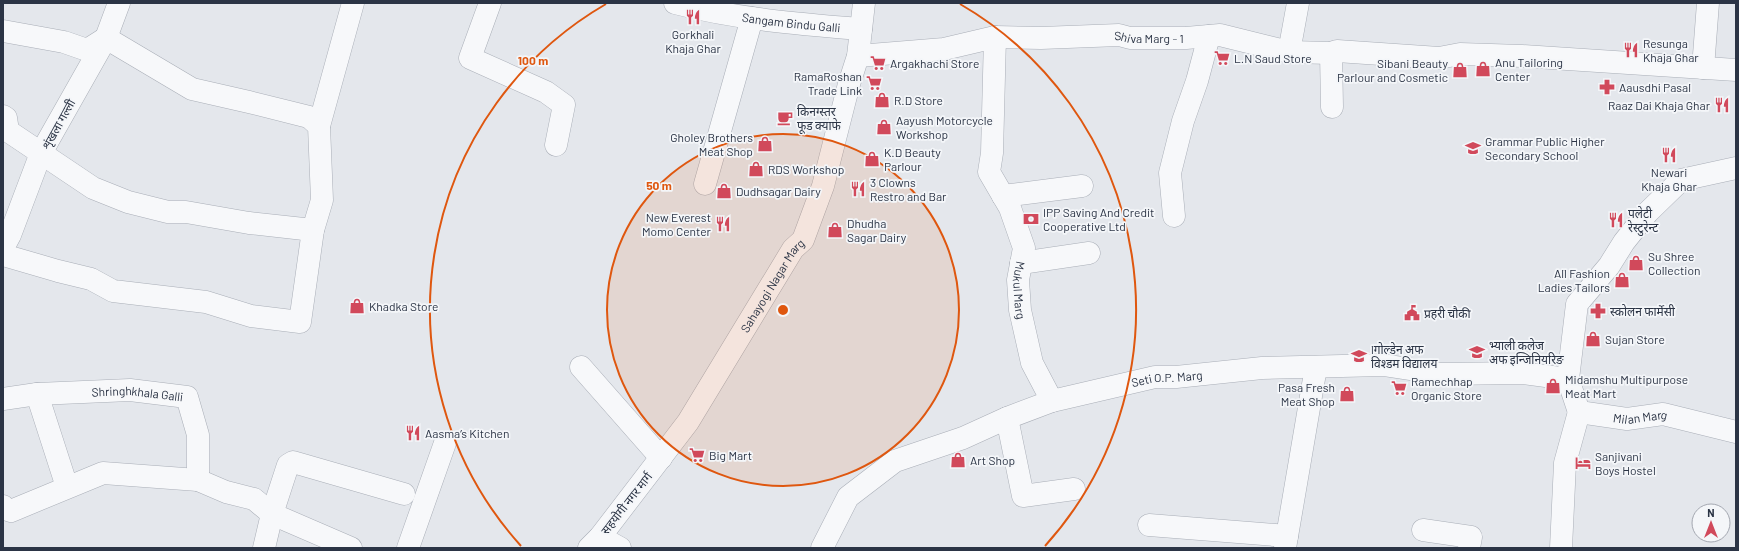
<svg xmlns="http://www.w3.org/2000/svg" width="1739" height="551" viewBox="0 0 1739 551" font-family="Barlow,'Noto Sans Devanagari',sans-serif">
<rect width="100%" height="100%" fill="#e4e7ec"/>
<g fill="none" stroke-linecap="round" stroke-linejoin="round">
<defs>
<g id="minor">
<path d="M 490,3 L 470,58 L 546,92 L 564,105 L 556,145"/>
<path id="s1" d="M 675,3 C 736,19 799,24 861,29"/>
<path d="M 3,31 L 64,42 L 87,50 L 106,38 L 192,89 L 249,102 L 309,117 L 319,126 L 322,200 L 313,230 L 300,322 L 251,316 L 206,302 L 113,291 L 91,279 L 58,271 L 3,255"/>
<path id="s2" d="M 995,37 L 992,153 L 989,172 L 1010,208 L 1024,248 L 1018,280 L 1020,310 L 1032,363 L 1052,401"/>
<path d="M 1289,52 L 1298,3"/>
<path d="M 1331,53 L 1332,107"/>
<path id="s3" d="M 858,56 L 944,49 L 995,37 L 1041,38 L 1119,35 L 1130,38 L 1186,38 L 1220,35 L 1289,52 L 1331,53 L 1337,51 L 1439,58 L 1460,54 L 1522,56 L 1736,70"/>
<path d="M 1703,68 L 1708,3"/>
<path d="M 3,116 L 6,118 L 8,131 L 93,188 L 128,202 L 168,212 L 186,212 L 249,223 L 313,230"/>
<path d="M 319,126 L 353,3"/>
<path id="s4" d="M 1736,168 L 1681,180 L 1648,212 L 1624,242 L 1609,266 L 1577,304 L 1568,379 L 1579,412 L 1627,419 L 1663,414 L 1736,432"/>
<path d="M 705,184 L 752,18"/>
<path d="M 1003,196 L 1082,186"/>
<path d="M 1174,216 L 1170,173 L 1183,121 L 1197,81 L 1209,36"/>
<path d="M 3,248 L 10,235 L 41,153 L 106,38 L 119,3"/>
<path d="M 1021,263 L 1089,253"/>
<path d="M 581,367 L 661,458"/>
<path d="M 37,394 L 67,487"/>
<path id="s5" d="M 3,399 L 37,394 L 130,390 L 187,397 L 198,435 L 198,480"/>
<path d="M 1007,418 L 1023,496 L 1074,489"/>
<path d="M 3,506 L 5,509 L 11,511 L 103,473 L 198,480 L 226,492 L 254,499 L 272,514 L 351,548"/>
<path d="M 1149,525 L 1287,536"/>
<path d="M 1423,530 L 1471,537 L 1469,548"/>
<path d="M 600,537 L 620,548"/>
<path d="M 264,548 L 272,514 L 288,465 L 293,462 L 404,494"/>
<path d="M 408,548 L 445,443"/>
<path id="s6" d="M 589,548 L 600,537 L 688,422 L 793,249 L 803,240 L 823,186 L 849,84 L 858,56 L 864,3"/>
<path id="s7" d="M 822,548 L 848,497 L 895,461 L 963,438 L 1007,418 L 1052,401 L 1155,377 L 1176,377 L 1262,368 L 1383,365 L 1442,374 L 1522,373 L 1568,379"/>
<path d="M 1285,548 L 1316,367"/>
<path d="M 1561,548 L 1565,463 L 1579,412"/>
</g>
</defs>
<use href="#minor" stroke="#a9aeb7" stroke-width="23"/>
<use href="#minor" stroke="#f7f8fa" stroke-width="22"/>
</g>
<circle cx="783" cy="310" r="176" fill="#df570f" fill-opacity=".12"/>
<g fill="none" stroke="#df570f" stroke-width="2">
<circle cx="783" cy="310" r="176"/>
<path d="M521 546A353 353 0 0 1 606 4M960 4A353 353 0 0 1 1045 546"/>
</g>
<defs>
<symbol id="restaurant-bare" viewBox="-9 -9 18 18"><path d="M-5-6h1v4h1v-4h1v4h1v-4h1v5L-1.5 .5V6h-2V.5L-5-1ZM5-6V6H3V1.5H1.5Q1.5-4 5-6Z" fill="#d1495b" stroke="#f4f6f9" stroke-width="2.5" paint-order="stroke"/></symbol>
<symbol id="supermarket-bare" viewBox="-9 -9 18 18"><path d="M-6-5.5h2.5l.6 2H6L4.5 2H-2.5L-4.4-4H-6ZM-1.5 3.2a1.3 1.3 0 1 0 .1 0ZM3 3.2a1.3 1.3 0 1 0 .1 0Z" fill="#d1495b" stroke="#f4f6f9" stroke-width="2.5" paint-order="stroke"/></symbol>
<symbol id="shop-bare" viewBox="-9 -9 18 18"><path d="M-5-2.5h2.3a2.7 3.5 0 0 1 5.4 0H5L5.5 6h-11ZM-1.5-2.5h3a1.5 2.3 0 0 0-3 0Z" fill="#d1495b" stroke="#f4f6f9" stroke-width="2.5" paint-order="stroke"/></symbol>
<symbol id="pharmacy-bare" viewBox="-9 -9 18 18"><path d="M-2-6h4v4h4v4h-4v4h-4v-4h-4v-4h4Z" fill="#d1495b" stroke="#f4f6f9" stroke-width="2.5" paint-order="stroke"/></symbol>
<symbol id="cafe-bare" viewBox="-9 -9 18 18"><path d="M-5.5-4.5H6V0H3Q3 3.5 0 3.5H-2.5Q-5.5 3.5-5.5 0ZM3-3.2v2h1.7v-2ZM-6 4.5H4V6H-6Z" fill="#d1495b" stroke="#f4f6f9" stroke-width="2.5" paint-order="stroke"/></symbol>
<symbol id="school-bare" viewBox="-9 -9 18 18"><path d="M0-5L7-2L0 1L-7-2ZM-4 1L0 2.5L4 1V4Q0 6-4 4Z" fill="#d1495b" stroke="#f4f6f9" stroke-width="2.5" paint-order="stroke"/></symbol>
<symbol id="bank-bare" viewBox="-9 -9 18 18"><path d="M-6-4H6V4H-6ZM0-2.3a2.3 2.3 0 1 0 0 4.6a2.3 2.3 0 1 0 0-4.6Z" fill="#d1495b" stroke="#f4f6f9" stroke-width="2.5" paint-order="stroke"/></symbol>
<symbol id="civic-bare" viewBox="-9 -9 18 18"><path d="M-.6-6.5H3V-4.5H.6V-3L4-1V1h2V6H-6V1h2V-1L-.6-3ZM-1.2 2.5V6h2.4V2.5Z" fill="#d1495b" stroke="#f4f6f9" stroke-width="2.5" paint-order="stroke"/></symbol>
<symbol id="university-bare" viewBox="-9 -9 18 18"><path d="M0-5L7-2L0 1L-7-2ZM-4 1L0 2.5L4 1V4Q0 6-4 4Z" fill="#d1495b" stroke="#f4f6f9" stroke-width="2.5" paint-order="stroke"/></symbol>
<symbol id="hotel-bare" viewBox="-9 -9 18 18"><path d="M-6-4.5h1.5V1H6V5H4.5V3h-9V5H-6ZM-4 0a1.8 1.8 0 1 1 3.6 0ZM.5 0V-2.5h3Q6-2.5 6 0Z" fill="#d1495b" stroke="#f4f6f9" stroke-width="2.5" paint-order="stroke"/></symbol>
</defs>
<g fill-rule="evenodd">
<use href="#restaurant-bare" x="682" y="6" width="22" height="22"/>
<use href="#restaurant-bare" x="1620" y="39" width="22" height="22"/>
<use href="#supermarket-bare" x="1211" y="47" width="22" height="22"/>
<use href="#supermarket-bare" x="867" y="52" width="22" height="22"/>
<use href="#shop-bare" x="1472" y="58" width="22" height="22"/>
<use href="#shop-bare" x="1449" y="59" width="22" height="22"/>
<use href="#supermarket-bare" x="863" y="72" width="22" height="22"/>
<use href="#pharmacy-bare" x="1596" y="76" width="22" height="22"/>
<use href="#shop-bare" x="871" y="89" width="22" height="22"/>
<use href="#restaurant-bare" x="1711" y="94" width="22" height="22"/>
<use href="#cafe-bare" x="774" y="107" width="22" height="22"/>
<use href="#shop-bare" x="873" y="116" width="22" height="22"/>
<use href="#shop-bare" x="754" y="133" width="22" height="22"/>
<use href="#school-bare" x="1462" y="137" width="22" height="22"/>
<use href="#restaurant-bare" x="1658" y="144" width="22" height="22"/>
<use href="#shop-bare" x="861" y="148" width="22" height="22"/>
<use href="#shop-bare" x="745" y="158" width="22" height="22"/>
<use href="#restaurant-bare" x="847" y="178" width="22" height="22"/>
<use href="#shop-bare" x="713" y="180" width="22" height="22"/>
<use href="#bank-bare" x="1020" y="208" width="22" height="22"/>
<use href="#restaurant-bare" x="1605" y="209" width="22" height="22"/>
<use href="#restaurant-bare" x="712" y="213" width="22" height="22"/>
<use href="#shop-bare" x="824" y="219" width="22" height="22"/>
<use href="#shop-bare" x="1625" y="252" width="22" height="22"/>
<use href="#shop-bare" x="1611" y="269" width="22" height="22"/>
<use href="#shop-bare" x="346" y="295" width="22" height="22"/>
<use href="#pharmacy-bare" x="1587" y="300" width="22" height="22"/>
<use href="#civic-bare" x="1401" y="302" width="22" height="22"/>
<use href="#shop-bare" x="1582" y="328" width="22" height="22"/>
<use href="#university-bare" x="1466" y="341" width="22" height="22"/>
<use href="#school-bare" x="1348" y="345" width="22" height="22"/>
<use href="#shop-bare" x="1542" y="375" width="22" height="22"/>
<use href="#supermarket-bare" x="1388" y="377" width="22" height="22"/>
<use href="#shop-bare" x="1336" y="383" width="22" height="22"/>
<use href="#restaurant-bare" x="402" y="422" width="22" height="22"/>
<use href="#supermarket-bare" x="686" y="444" width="22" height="22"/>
<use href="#shop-bare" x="947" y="449" width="22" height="22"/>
<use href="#hotel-bare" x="1572" y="452" width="22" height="22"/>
</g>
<g text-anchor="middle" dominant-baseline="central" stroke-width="3.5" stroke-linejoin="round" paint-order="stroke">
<g font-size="12" fill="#2b3445" stroke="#f4f6f9">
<text stroke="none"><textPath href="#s1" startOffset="118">Sangam Bindu Galli</textPath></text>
<text stroke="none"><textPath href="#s3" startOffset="293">Shiva Marg - 1</textPath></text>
<text transform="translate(58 124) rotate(-61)">शृंखला गल्ली</text>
<text stroke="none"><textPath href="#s6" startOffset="321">Sahayogi Nagar Marg</textPath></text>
<text stroke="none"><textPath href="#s2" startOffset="262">Mukul Marg</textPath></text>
<text stroke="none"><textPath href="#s7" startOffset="402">Seti O.P. Marg</textPath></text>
<text stroke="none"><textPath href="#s5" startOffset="135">Shringhkhala Galli</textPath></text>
<text stroke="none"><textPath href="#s4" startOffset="391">Milan Marg</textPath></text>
<text transform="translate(626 503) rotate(-52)">सहयोगी नगर मार्ग</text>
</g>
<g font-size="12" fill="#2b3445" stroke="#f4f6f9" text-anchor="start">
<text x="693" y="34" text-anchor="middle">Gorkhali<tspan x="693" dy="14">Khaja Ghar</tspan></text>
<text x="1643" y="43">Resunga<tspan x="1643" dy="14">Khaja Ghar</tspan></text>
<text x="1234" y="58">L.N Saud Store</text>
<text x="1495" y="62">Anu Tailoring<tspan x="1495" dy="14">Center</tspan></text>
<text x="890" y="63">Argakhachi Store</text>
<text x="1448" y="63" text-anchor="end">Sibani Beauty<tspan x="1448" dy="14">Parlour and Cosmetic</tspan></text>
<text x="862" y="76" text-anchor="end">RamaRoshan<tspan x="862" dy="14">Trade Link</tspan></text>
<text x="1619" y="87">Aausdhi Pasal</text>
<text x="894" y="100">R.D Store</text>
<text x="1710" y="105" text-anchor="end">Raaz Dai Khaja Ghar</text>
<text x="797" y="111">किनग्स्तर<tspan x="797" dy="14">फूड क्याफे</tspan></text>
<text x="896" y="120">Aayush Motorcycle<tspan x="896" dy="14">Workshop</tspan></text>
<text x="753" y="137" text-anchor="end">Gholey Brothers<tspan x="753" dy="14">Meat Shop</tspan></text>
<text x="1485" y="141">Grammar Public Higher<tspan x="1485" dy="14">Secondary School</tspan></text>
<text x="884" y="152">K.D Beauty<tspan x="884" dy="14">Parlour</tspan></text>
<text x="768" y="169">RDS Workshop</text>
<text x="1669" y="172" text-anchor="middle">Newari<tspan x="1669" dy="14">Khaja Ghar</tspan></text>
<text x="870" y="182">3 Clowns<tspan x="870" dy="14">Restro and Bar</tspan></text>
<text x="736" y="191">Dudhsagar Dairy</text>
<text x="1043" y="212">IPP Saving And Credit<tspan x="1043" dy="14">Cooperative Ltd</tspan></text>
<text x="1628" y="213">पलेटी<tspan x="1628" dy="14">रेस्टुरेन्ट</tspan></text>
<text x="711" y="217" text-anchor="end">New Everest<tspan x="711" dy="14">Momo Center</tspan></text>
<text x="847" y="223">Dhudha<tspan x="847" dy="14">Sagar Dairy</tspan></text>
<text x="1648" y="256">Su Shree<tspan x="1648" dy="14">Collection</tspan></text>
<text x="1610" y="273" text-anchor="end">All Fashion<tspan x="1610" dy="14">Ladies Tailors</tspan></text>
<text x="369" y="306">Khadka Store</text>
<text x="1610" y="311">स्कोलन फार्मेसी</text>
<text x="1424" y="313">प्रहरी चौकी</text>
<text x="1605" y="339">Sujan Store</text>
<text x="1489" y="345">भ्याली कलेज<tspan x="1489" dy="14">अफ इन्जिनियरिङ</tspan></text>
<text x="1371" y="349">lगोल्डेन अफ<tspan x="1371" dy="14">विश्डम विद्यालय</tspan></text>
<text x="1565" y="379">Midamshu Multipurpose<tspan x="1565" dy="14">Meat Mart</tspan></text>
<text x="1411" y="381">Ramechhap<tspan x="1411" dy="14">Organic Store</tspan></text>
<text x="1335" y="387" text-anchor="end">Pasa Fresh<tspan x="1335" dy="14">Meat Shop</tspan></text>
<text x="425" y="433">Aasma’s Kitchen</text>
<text x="709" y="455">Big Mart</text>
<text x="1595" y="456">Sanjivani<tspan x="1595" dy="14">Boys Hostel</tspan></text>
<text x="970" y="460">Art Shop</text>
</g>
</g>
<circle cx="783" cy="310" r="6" fill="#df570f" stroke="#f4f6f9" stroke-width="2"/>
<g font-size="12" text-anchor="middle" font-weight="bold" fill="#df570f" stroke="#f4f6f9" stroke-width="3.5" stroke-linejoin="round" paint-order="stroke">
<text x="533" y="65">100 m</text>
<text x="659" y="190">50 m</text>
</g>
<rect width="1739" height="551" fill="none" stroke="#2b3445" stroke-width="8"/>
<g transform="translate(1711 523)"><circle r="19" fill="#f4f6f9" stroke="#a4a8b1"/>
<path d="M0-3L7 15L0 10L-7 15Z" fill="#d1495b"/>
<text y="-6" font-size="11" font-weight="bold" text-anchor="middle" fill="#2b3445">N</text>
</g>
</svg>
